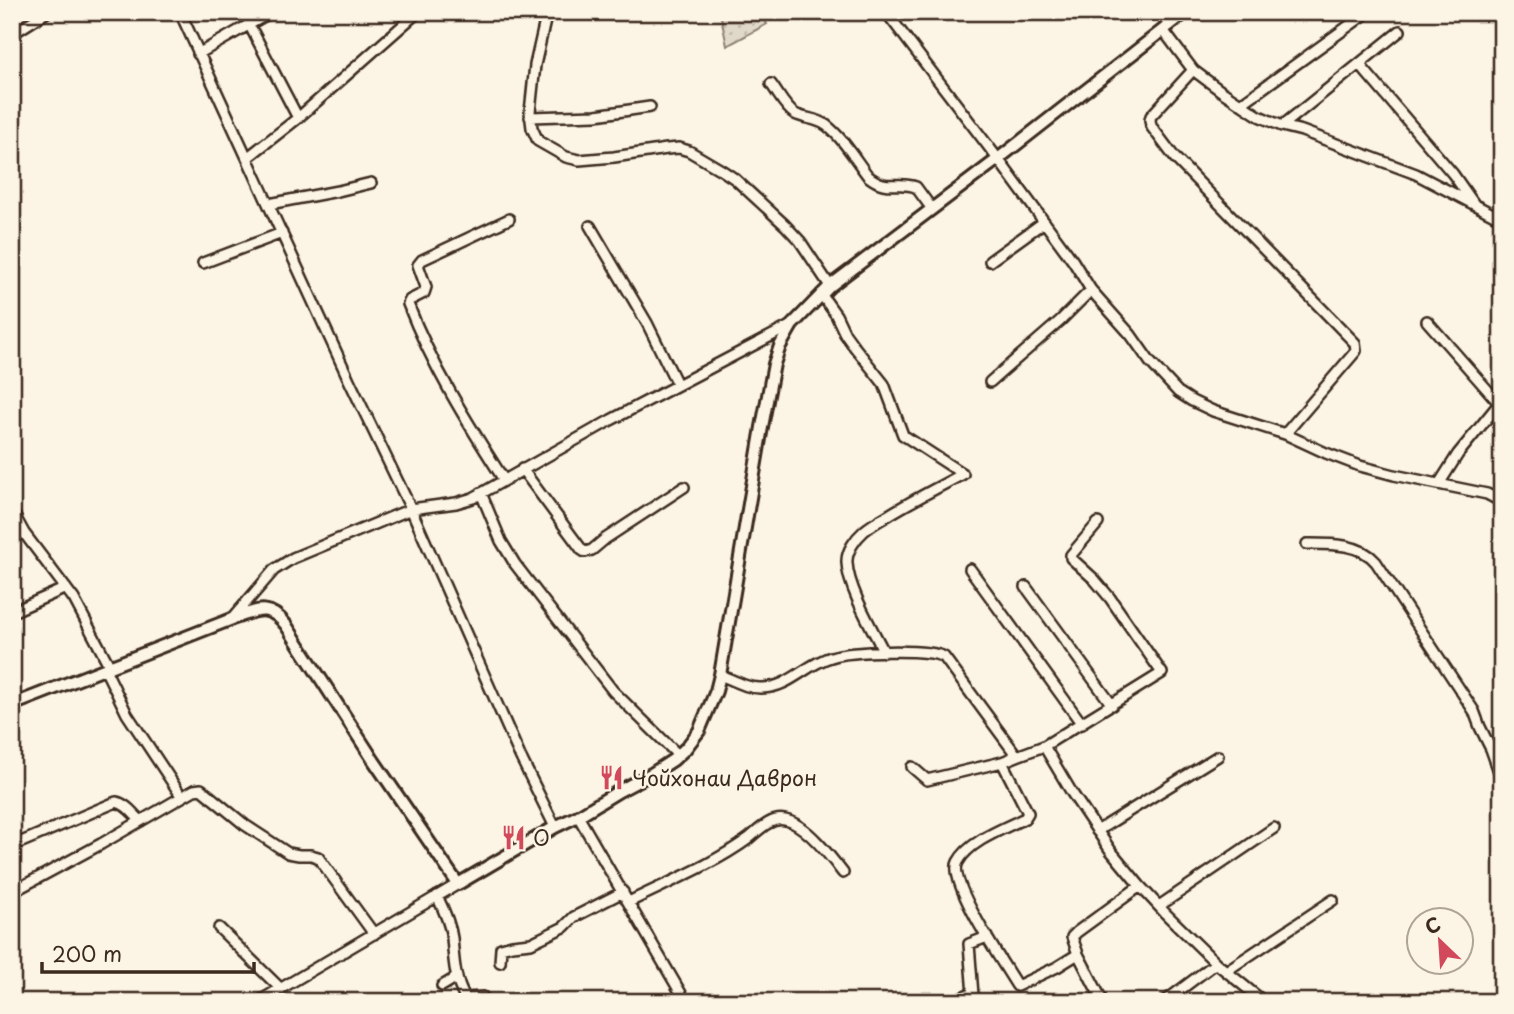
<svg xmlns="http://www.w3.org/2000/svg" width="1514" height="1014" viewBox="0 0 1514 1014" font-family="'Playpen Sans',sans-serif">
<defs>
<pattern id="grass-dots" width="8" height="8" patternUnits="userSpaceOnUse" patternTransform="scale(1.75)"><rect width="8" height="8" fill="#e0d8c8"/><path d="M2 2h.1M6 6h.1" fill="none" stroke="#c1baab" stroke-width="1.8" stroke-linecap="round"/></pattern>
</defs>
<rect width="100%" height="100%" fill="#fcf5e5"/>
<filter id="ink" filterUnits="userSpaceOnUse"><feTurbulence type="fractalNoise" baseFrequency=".0143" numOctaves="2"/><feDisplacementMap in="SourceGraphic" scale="14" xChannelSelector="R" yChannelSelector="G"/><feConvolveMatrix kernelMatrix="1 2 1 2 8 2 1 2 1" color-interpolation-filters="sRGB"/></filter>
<g filter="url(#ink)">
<path fill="url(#grass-dots)" stroke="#8e8173" stroke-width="2" d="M 720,12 L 761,12 L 767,24 L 727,46 Z"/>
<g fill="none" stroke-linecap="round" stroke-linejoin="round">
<defs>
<path id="minor" d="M 180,12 L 350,382 L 411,509 L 293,558 L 274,570 L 232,619
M 547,12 L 535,65 L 530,112 L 532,128 L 538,141 L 566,157 L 579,160 L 614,157 L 667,149 L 679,148 L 689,151 L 723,171 L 735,179 L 785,225 L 800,241 L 830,286
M 886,12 L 998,159 L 1073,261 L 1091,290 L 1131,335 L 1150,362 L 1178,392 L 1192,401 L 1213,411 L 1285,434 L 1326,453 L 1360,466 L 1394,475 L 1487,494 L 1502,502
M 1159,12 L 1170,25
M 250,26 L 298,118
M 1163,30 L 1193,70 L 1151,116 L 1150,120 L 1151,126 L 1175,158 L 1355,343 L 1356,351 L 1285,434
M 12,34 L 47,12
M 198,54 L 271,12
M 1359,64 L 1453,174 L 1474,204
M 1193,70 L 1221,91 L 1259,116 L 1282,126 L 1302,131 L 1416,174 L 1502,219
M 771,84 C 778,93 785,108 795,114 C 805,119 816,118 826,125 C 843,138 855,159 868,176 C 888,192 897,180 916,187 L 932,209
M 1241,104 L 1368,12
M 530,117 L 596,115 L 650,107
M 1282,126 L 1400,31
M 247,158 L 298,118 L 418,12
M 269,204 L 338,191 L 371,183
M 590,226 L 647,323 L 677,384
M 990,261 L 1044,222
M 203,263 L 282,233
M 821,294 L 836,315 L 845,334 L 853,345 L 884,384 L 903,435 L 963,474 C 937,488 911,501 887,516 C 880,520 871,525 864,531 C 856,538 846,551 847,563 C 848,588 872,628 884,652
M 1427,321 L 1499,403
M 990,382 L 1060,321 L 1091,290
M 522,469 L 582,550 L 585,552 L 592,550 L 605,539 L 684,487
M 504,480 C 468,424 432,366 408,304 L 410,300 L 424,293 L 426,287 L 418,265 L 422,260 L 509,219
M 1439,484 L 1458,454 L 1502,400
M 481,493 L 501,541 L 515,564 L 613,691 L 678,755
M 12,511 L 24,533 L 74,599 L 110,667
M 1307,544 C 1330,544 1360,543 1376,562 L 1474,711 L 1480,727 L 1491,749 L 1502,780
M 970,569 L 1082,724
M 1026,587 L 1112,705
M 12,612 L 66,588
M 105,669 L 127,714 L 182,797
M 720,675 C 733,680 748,689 762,688 C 789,688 806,664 831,657 C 850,651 928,648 944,657 L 1017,756 L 1002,762 L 1028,813 L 1025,818 C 1005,828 969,841 958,862 C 947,881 1005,966 1017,986 L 1057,967 L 1078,954
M 1044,746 L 1072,793 L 1111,851 L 1140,886 L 1166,914 L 1216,963 L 1264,1002
M 1017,756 L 1044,746 L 1162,673 L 1110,598 L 1094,579 L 1071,558 L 1071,555 L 1098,523
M 912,767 L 927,780 L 1002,762
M 578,816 L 686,1002
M 555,827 L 520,756 L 411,509 L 456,503 L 473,498 L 611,420 L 792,325
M 1097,831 L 1218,756
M 12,846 L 116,802 C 127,804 133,814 141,821
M 12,892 L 101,844 L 182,797 L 194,790 L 201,789 L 245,825 L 288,853 L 299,855 L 311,855 L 318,857 L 374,934
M 437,896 C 444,910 450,923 452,938 C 454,959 454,979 465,998 L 483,997
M 629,902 C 667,883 714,864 748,839 C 758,831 770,817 785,820 C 806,824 831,857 843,873
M 1159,906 L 1274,828
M 219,928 L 281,989
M 500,962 L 501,948 L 512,945 L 531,943 L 564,927 L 574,917 L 623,892
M 1226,971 L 1333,900
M 442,986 L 457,977
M 258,1002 L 458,884
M 965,1002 L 966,995 L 973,995 L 969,944 L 987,937
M 1103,1002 L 1078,954 L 1072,937 L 1077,932 L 1140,886
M 1164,1002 L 1216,963"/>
<path id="major" d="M 12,705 L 232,619 C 256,611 268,602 286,625 L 374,761 L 458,884 L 555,827 L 578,816 L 619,791 L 653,773 L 673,760 L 686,748 L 699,731 L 716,691 L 720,675 L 762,427 L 774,364 L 780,346 L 792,325 L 830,286 L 998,159 L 1186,12"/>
</defs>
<use href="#minor" stroke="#3b2a1e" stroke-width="14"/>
<use href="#major" stroke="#3b2a1e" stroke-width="16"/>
<use href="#minor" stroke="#fcf5e5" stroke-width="9"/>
<use href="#major" stroke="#fcf5e5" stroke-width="10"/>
</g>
</g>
<defs>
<symbol id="restaurant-bare" viewBox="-9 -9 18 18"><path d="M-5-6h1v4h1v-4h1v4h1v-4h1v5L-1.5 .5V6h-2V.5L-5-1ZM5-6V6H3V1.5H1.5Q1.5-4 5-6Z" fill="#d1495b" stroke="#fcf5e5" stroke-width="2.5" paint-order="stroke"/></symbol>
</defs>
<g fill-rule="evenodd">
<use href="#restaurant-bare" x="594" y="760" width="35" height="35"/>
<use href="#restaurant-bare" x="496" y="820" width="35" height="35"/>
</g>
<g text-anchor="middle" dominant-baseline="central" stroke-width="5" stroke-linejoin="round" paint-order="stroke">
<g font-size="21" fill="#3b2a1e" stroke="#fcf5e5" text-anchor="start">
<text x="632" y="777">Чойхонаи Даврон</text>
<text x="533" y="837">O</text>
</g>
</g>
<rect width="1514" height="1014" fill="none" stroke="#fcf5e5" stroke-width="42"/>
<rect x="21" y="21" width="1472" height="972" fill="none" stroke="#3b2a1e" stroke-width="2.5" filter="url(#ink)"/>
<g transform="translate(1440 941) rotate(335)"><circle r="33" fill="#fcf5e5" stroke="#afa495" stroke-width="2"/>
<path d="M0-5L12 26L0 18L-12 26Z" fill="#d1495b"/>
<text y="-10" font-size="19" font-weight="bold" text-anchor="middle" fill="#3b2a1e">С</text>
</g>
<path d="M42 962v10h212v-10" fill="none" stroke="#3b2a1e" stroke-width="3.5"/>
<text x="52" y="962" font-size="21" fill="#3b2a1e" stroke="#fcf5e5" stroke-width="5" paint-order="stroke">200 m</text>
</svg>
